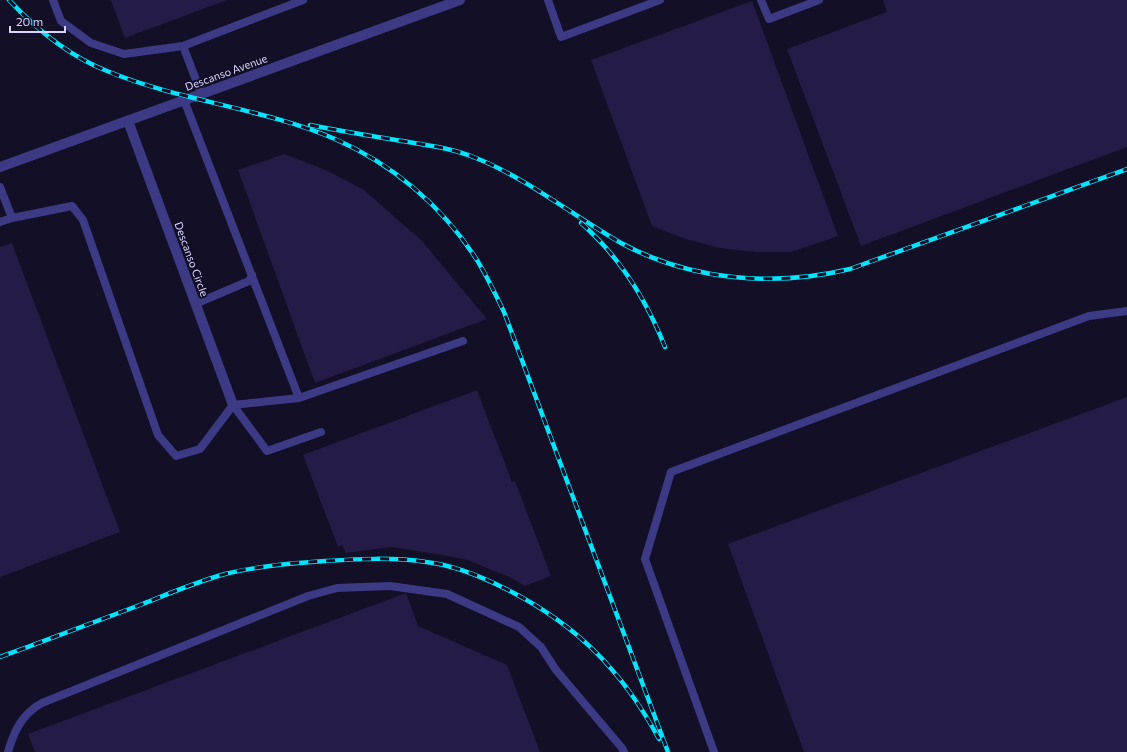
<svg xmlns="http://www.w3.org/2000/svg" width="1127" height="752" viewBox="0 0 1127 752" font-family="Commissioner,sans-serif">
<rect width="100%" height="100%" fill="#130f26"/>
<path fill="#241b47" d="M 111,0 L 227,0 L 125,38 Z
M 883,0 L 1127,0 L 1127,147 L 861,246 L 787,49 L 887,12 Z
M 752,1 L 838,236 L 791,252 L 756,252 L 720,248 L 685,239 L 652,226 L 591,60 Z
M 284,154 L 326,170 L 364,190 L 422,241 L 487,319 L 315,383 L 238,170 Z
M 12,243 L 120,532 L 0,577 L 0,247 Z
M 477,390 L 512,482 L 515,481 L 551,576 L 525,586 L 509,577 L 467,560 L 443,555 L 391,547 L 346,553 L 342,545 L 338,547 L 303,455 Z
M 1127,397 L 1127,752 L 804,752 L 728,544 Z
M 406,593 L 418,626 L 507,665 L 540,752 L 35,752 L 28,734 Z"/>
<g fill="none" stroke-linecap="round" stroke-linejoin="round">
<path stroke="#3d3a85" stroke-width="8" d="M 53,0 L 61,21 L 91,43 L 124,54 L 183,46
M 548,0 L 561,37 L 660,0
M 761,0 L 769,19 L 819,0
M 201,93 L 183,46 L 303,0
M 184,100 L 299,398
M 0,187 L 12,218
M 0,222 L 12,218 L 72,206 L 83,220 L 158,435 L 176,456 L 200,449 L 233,405 L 299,398 L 463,341
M 195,304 L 249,281 L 252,275
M 233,405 L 267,451 L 321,432
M 8,752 C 14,731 22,714 42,703 L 308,596 L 337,588 L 390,586 L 447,594 L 519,627 L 541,647 L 556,670 L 622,748 L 624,752
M 714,752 L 645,559 L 671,472 L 1089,316 L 1127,311"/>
<path stroke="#3d3a85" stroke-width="10" d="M 128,121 L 233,405"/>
<path stroke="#3d3a85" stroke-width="10" d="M 0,167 L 460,0"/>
<defs>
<path id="rail" d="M 9,0 C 36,29 69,56 107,71 C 180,101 262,108 335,139 C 392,164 441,205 475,257 C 486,274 495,293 504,312 L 668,752
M 310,125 C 340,131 371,136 402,141 C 427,145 452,148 476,158 C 528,179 572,215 621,243 C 691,281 774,287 850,269 L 1127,169
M 581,223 C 620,257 646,299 665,347
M 0,657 C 47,640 94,622 140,605 C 168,594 196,582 225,574 C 257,566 292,563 325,561 C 358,559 393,557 426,562 C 453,565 480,576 504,588 C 575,623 622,670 659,739"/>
</defs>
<use href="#rail" stroke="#00e5ff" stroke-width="4.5"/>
<use href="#rail" stroke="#130f26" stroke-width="3" stroke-dasharray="9" stroke-linecap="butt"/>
</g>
<g text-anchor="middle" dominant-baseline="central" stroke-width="4" stroke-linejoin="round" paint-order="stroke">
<g font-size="11" fill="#d9d4ff" stroke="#130f26">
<text transform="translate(226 72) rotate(-20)">Descanso Avenue</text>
<text transform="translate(192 259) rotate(70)">Descanso Circle</text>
</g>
</g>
<path d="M10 26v6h55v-6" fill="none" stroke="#d9d4ff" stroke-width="2"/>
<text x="16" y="26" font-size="12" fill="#d9d4ff" stroke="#130f26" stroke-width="3" paint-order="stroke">20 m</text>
</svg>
